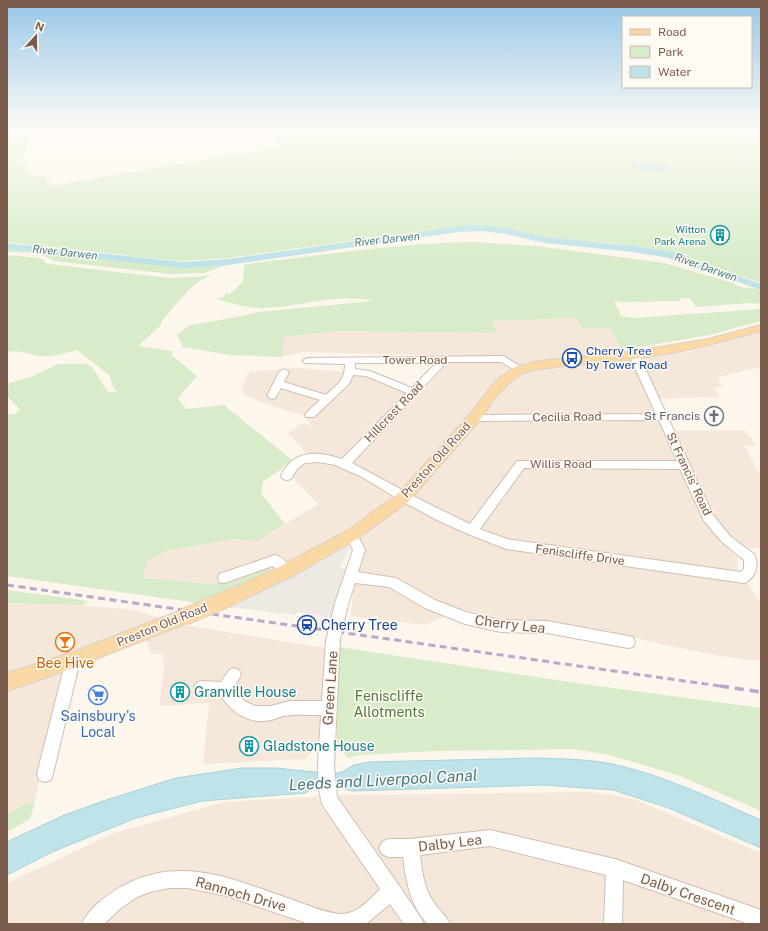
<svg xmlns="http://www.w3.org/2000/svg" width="768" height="931" viewBox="0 0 768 931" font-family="'Public Sans',sans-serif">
<rect width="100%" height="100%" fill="#fdf6ec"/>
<path fill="#f5e8da" d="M 575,318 L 583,329 L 611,327 L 627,359 L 688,352 L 761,332 L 761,367 L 718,377 L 723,386 L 714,388 L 720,397 L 648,399 L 663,431 L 745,430 L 756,445 L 744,446 L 761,476 L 761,548 L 729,549 L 737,557 L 738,570 L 761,603 L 761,661 L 720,656 L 665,645 L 602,630 L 506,619 L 461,609 L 425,625 L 351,616 L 356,537 L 298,564 L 267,567 L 212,584 L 141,578 L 147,561 L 166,551 L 234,539 L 257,541 L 318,504 L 290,475 L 305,461 L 306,453 L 288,433 L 302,423 L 312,426 L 303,415 L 266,404 L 244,395 L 242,390 L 248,373 L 252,371 L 301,368 L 343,372 L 357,376 L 368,377 L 418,396 L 455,356 L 302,352 L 282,357 L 284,337 L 337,331 L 494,333 L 494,321 Z
M 7,603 L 80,605 L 133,610 L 183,625 L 331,649 L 322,738 L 306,759 L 203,764 L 209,703 L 159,706 L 165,662 L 163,662 L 163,654 L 151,654 L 142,629 L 71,656 L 30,819 L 7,832 Z
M 592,792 L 634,799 L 761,853 L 761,924 L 7,924 L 7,883 L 114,833 L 224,802 L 343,795 Z"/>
<path fill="#efe9e4" d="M 347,544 L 350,547 L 349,550 L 340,567 L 347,569 L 332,618 L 297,612 L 296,615 L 227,607 Z"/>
<path fill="#d8ecc9" d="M 7,129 L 34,129 L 21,161 L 32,176 L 45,177 L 51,186 L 279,147 L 270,129 L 761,129 L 761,283 L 679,255 L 610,243 L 551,238 L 507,229 L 475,226 L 434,229 L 227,258 L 178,261 L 7,242 Z
M 473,242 L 537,246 L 664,263 L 733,283 C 741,290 751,286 761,290 L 761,304 L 750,303 L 696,307 L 690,298 L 680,298 L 681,301 L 620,302 L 614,300 L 621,316 L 634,318 L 761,309 L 761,321 L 710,335 L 622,350 L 611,328 L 583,329 L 575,318 L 494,321 L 495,333 L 337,331 L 284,337 L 282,357 L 230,355 L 183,347 L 177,335 L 190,325 L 226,319 L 259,312 L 373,301 C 337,292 299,308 262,308 C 246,308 231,303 216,299 L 224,297 L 226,293 L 230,294 L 243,282 L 244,265 C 261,261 278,261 296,258 C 355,250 413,243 473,242 Z
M 7,249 L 159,265 L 189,267 L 229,264 L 204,273 L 171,274 L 54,261 C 39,251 24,253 7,252 Z
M 7,255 L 38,258 L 43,260 L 45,263 L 49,264 L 169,278 L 194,277 L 212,275 C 191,282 176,305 162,321 L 161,325 L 138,346 L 172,351 L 172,356 L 197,376 L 178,398 L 186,409 L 224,405 L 292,460 L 276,473 L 263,481 L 261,493 L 285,524 L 257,541 L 234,539 L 166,551 L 147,561 L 142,578 L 212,584 L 269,567 L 271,571 L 198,603 L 7,576 L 7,414 L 15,414 L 20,409 L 7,396 L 9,383 L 31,377 L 58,364 L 85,364 L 92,367 L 108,392 L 118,391 L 114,389 L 109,375 L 77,350 C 66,353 53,357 42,356 C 28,355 23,349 7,352 Z
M 7,590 L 89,601 L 83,605 L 7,603 Z
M 339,647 L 583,684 L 761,708 L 761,811 L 680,776 L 610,755 L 573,749 L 436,751 L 360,755 L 347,758 L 337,742 Z
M 35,801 L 30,819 L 7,832 L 7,815 L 25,804 Z"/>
<path fill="#bfe3e8" stroke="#a5d3da" d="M 633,163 L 666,166 L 667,171 L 633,168 Z
M 537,758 C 561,759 584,759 607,763 C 659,773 713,799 761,820 L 761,848 L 666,807 L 613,790 L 544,785 L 352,791 C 337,786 319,784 305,793 L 202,801 L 136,818 L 52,852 L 7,875 L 7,842 L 11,840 L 62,816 L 103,801 L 176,778 L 242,768 L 277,768 L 332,774 L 342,772 L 354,765 L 369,762 Z"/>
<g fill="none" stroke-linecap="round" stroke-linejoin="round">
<path fill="#bfe3e8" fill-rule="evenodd" d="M 482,225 L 506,228 L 545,237 L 633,246 L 671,252 L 761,284 L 761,290 L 669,258 L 633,252 L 545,243 L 506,234 L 482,231 L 459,232 L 228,265 L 182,268 L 7,249 L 7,243 L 182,262 L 228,259 L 459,226 Z"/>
<defs>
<path id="minor" d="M 634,352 L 639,355 L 713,515 L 731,537 L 754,554 C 760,565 755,579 744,583 L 506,549 L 468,534 L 437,520 L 400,500 L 362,477 L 335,465 L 319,462 L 305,463 L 297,469 L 291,479 L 287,480 L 283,479 L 281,476 C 293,449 318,451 342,459 L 407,393 L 366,376 L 353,375 L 349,384 L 314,417 L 306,417 L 305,415 L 306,413 L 320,400 L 281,388 L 275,398 L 272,399 L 267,396 L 279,372 L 284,369 L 289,372 L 284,382 L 326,395 C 338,384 345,380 345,364 L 305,363 L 303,361 L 305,359 L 308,358 L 504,356 L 522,368 L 524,370 L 522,372 L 519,373 L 502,362 L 447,362 L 352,463 L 421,500 L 470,524 L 517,461 L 677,461 L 659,420 L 474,421 L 469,418 L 474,415 L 656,414 L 629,355 ZM 355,363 L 436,363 L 412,388 L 370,371 L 355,369 ZM 524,468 L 680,469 L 704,521 L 723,543 L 744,560 L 744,569 L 741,572 L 507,539 L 480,529 Z
M 352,530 L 356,532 L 365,550 L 358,572 L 396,578 L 435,600 L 466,612 L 501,620 L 547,621 L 628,636 L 633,637 L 635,642 L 633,647 L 628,648 L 547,633 L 501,632 L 465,624 L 425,608 L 389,587 L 355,583 L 346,610 L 341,612 L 336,610 L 334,606 L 353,550 L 346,535 L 348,532 Z
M 275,555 C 282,557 290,564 293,571 L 291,575 C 283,578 279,571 273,566 L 224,583 L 219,582 L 218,578 L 219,574 Z
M 333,634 L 338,636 L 340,640 L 334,766 L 337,797 L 398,884 L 421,918 L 424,924 L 404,924 L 390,904 L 366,924 L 309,924 L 227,896 L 188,888 L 169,888 L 150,892 L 137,897 L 121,908 L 104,924 L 82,924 C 88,909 107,895 121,887 C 181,853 237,881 296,901 C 310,906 328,914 343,914 C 358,913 370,899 380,889 L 323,806 C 314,783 320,741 321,715 C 309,715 296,714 283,716 C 279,717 276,719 271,720 C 250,725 232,713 221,696 L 201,695 L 196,693 L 194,688 L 196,683 L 201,681 L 221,682 L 229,670 L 234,668 L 239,670 L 241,675 L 233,689 L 243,700 L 255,706 L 271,706 L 289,701 L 322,701 L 326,640 L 328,636 Z
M 73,653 L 78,655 L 80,660 L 53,774 L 51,780 L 45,782 L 39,780 L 37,774 L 66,660 L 68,655 Z
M 490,830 L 615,859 L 761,910 L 761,924 L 749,924 L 623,880 L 622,924 L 604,924 L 606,875 L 490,846 L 420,855 C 422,871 424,888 433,901 C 438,910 446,915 450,924 L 428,924 C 410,906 406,880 403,857 L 388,857 L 382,854 L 379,848 L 382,842 L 388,839 L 410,839 Z"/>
<path id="major" d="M 761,325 L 761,331 L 709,345 L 672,353 L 634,359 L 538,369 L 523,373 L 510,382 L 498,394 L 479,421 L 409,501 L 357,539 L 293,576 L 240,601 L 234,603 L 228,601 L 226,596 L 228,591 L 281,566 L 347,531 L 399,493 L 469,415 L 490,388 L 502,376 L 515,367 L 538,361 L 634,351 L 672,345 L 708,339 Z
M 184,609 L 190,612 L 193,617 L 190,622 L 73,668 L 7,691 L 7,673 L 73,652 Z"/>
</defs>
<use href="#minor" stroke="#d1beb0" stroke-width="2"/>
<use href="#major" stroke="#dad1cd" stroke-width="2"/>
<use href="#minor" fill="#fff" fill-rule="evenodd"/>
<use href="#major" fill="#fbd9a5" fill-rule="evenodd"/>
<path stroke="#b9a8c9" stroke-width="3" stroke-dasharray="7 4.5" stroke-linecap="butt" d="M 7,585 L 727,687"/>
<path stroke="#b9a8c9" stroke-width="3.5" stroke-dasharray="9 6" stroke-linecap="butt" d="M 720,686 L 761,692"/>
<defs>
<path id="minor-bridge" d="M 333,640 L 341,606"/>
<path id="major-bridge" d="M 184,617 L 234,596"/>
</defs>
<use href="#minor-bridge" stroke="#d1beb0" stroke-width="15" stroke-linecap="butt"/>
<use href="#major-bridge" stroke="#dad1cd" stroke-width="18" stroke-linecap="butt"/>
<use href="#minor-bridge" stroke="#fff" stroke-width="13"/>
<use href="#major-bridge" stroke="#fbd9a5" stroke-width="16"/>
</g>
<linearGradient id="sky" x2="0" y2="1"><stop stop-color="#97c7e8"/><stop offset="0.5" stop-color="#fefbf6"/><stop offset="1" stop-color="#fefbf6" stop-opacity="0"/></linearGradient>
<rect width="768" height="260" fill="url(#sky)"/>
<defs>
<symbol id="building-ring" viewBox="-11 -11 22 22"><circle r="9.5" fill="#fffaf3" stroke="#0f9aa8" stroke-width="1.5"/><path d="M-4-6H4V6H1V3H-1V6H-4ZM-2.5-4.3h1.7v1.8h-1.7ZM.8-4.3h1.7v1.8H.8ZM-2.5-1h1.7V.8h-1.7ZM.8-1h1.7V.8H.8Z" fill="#0f9aa8"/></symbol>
<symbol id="bus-ring" viewBox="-11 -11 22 22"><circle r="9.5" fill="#fffaf3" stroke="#1a4fb4" stroke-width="1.5"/><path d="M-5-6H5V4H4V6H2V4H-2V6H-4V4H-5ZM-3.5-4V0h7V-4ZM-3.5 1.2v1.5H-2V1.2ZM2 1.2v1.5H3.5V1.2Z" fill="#1a4fb4"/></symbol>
<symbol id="church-ring" viewBox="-11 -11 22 22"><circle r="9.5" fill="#fffaf3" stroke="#6b7280" stroke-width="1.5"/><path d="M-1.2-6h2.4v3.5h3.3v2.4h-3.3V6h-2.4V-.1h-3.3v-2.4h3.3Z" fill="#6b7280"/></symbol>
<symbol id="station-ring" viewBox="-11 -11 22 22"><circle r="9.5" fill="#fffaf3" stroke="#1a4fb4" stroke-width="1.5"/><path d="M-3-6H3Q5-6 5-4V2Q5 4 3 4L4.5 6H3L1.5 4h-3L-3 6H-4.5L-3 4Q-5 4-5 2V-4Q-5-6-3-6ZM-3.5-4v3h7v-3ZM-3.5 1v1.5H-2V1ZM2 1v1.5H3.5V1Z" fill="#1a4fb4"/></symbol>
<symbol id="bar-ring" viewBox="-11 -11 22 22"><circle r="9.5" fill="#fffaf3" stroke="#e8710a" stroke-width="1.5"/><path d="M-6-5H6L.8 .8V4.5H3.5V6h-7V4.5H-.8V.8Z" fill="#e8710a"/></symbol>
<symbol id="supermarket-ring" viewBox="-11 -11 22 22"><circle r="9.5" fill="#fffaf3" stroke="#3f7fe0" stroke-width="1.5"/><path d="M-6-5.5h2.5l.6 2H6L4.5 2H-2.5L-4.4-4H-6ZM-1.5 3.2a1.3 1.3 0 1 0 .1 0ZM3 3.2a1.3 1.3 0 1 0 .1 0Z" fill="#3f7fe0"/></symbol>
</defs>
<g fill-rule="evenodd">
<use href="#building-ring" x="709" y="224" width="22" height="22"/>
<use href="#bus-ring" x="561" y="347" width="22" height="22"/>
<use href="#church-ring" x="703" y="405" width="22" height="22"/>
<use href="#station-ring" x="296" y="614" width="22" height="22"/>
<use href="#bar-ring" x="54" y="631" width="22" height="22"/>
<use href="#building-ring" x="169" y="681" width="22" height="22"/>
<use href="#supermarket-ring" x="87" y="684" width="22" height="22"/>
<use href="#building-ring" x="238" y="735" width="22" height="22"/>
</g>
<g text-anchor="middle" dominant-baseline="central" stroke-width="3" stroke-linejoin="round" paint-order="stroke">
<g font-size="10" fill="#0d838f" stroke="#fffaf3" text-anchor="end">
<text x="706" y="229">Witton<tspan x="706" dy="12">Park Arena</tspan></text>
</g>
<g font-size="11" font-style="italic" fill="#437c86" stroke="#fffaf3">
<text transform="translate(387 239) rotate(-6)">River Darwen</text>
<text transform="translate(65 252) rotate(6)">River Darwen</text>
<text transform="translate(706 267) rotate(19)">River Darwen</text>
</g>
<g font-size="12" fill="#164399" stroke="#fffaf3" text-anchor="start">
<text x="586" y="351">Cherry Tree<tspan x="586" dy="14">by Tower Road</tspan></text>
</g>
<g font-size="12" fill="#7a5c4d" stroke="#fffaf3">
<text x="415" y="360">Tower Road</text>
<text transform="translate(394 412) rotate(-46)">Hillcrest Road</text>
<text transform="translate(567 417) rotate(-1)">Cecilia Road</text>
<text transform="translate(436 460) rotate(-48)">Preston Old Road</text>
<text x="561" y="464">Willis Road</text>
<text transform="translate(689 474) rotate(65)">St Francis' Road</text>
<text transform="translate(580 555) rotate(8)">Feniscliffe Drive</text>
<text transform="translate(162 625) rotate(-22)">Preston Old Road</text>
</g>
<g font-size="12" fill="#5b616d" stroke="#fffaf3" text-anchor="end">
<text x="700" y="416">St Francis</text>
</g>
<g font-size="14" fill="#7a5c4d" stroke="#fffaf3">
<text transform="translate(510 624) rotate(7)">Cherry Lea</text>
<text transform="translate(330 688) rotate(-86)">Green Lane</text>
<text transform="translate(450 843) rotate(-7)">Dalby Lea</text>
<text transform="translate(241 894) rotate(16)">Rannoch Drive</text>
<text transform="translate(688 894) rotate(19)">Dalby Crescent</text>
</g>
<g font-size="14" fill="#164399" stroke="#fffaf3" text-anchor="start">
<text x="321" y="625">Cherry Tree</text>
</g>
<g font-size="14" fill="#c56008" stroke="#fffaf3">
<text x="65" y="663">Bee Hive</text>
</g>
<g font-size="14" fill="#0d838f" stroke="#fffaf3" text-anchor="start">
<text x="194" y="692">Granville House</text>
<text x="263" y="746">Gladstone House</text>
</g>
<g font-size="14" fill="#537a41" stroke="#fffaf3">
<text x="389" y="696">Feniscliffe<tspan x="389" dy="16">Allotments</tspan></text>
</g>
<g font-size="14" fill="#366cbe" stroke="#fffaf3">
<text x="98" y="716">Sainsbury's<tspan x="98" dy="16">Local</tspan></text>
</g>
<g font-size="16" font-style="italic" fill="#437c86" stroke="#fffaf3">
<text transform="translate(383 780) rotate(-3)">Leeds and Liverpool Canal</text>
</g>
</g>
<rect width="768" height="931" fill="none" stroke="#7a5c4d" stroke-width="16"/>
<rect x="622" y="16" width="130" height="72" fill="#fffaf3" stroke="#cabbb1"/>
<rect x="630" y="29" width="20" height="6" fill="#fbd9a5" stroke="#cabbb1"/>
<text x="658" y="36" font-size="12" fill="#7a5c4d">Road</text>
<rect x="630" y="46" width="20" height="12" fill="#d8ecc9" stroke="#cabbb1"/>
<text x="658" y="56" font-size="12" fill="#7a5c4d">Park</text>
<rect x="630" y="66" width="20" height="12" fill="#bfe3e8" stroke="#cabbb1"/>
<text x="658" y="76" font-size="12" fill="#7a5c4d">Water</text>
<g transform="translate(36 36) rotate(21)" stroke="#fffaf3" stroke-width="3" paint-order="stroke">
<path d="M0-3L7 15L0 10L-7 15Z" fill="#7a5c4d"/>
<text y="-6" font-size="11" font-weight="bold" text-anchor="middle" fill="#7a5c4d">N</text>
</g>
</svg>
